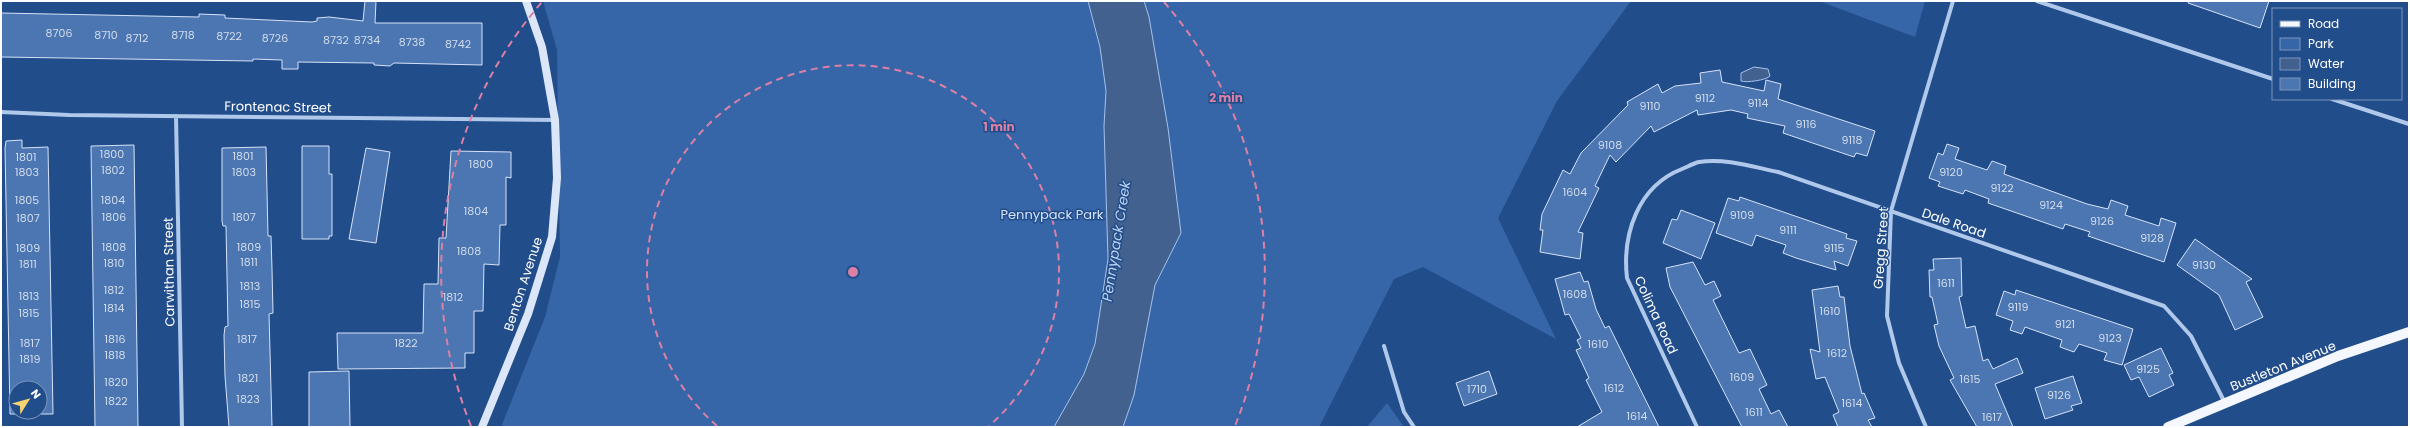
<svg xmlns="http://www.w3.org/2000/svg" width="2410" height="428" viewBox="0 0 2410 428" font-family="Poppins,sans-serif">
<rect width="100%" height="100%" fill="#224d8b"/>
<path fill="#3666a8" d="M 543,1 L 1631,1 L 1557,101 L 1498,218 L 1556,339 L 1423,267 L 1394,279 L 1319,427 L 501,427 L 545,317 L 560,257 L 557,50 Z
M 1819,1 L 1925,1 L 1915,37 Z
M 1387,403 L 1404,427 L 1367,427 Z"/>
<path fill="#43618e" stroke="#a4c3ec" d="M 1088,1 L 1144,1 L 1149,17 L 1168,128 L 1181,233 L 1155,285 L 1134,395 L 1123,427 L 1054,427 L 1084,374 L 1095,344 L 1108,259 L 1104,126 L 1106,91 L 1100,47 Z
M 1754,67 L 1768,69 L 1770,76 C 1767,80 1746,83 1741,81 L 1741,73 Z"/>
<path fill="#4b76b2" stroke="#d5e3f8" fill-rule="evenodd" d="M 365,1 L 376,1 L 375,23 L 482,23 L 482,65 L 394,63 L 390,66 L 374,65 L 374,63 L 298,62 L 298,69 L 282,69 L 282,60 L 253,59 L 253,61 L 1,57 L 1,13 L 199,17 L 199,14 L 225,15 L 225,18 L 312,22 L 317,21 L 317,18 L 329,17 L 363,21 Z
M 2189,1 L 2269,1 L 2260,28 L 2188,3 Z
M 1720,70 L 1722,82 L 1764,91 L 1766,80 L 1781,84 L 1778,99 L 1875,131 L 1867,156 L 1856,153 L 1854,157 L 1783,133 L 1785,126 L 1747,118 L 1748,114 L 1731,110 L 1698,115 L 1697,110 L 1654,132 L 1651,126 L 1616,162 L 1610,155 L 1595,186 L 1599,188 L 1578,232 L 1583,233 L 1580,259 L 1540,252 L 1543,230 L 1540,230 L 1542,214 L 1563,170 L 1570,174 L 1581,153 L 1628,105 L 1627,102 L 1658,84 L 1662,93 L 1675,86 L 1701,83 L 1700,73 Z
M 22,140 L 22,148 L 48,147 L 53,414 L 10,414 L 5,148 L 6,141 ZM 16,388 L 40,388 L 40,412 L 16,412 Z
M 1947,144 L 1959,148 L 1955,159 L 1987,170 L 1992,161 L 2006,166 L 2004,174 L 2087,204 L 2108,209 L 2111,200 L 2128,206 L 2125,215 L 2159,226 L 2161,218 L 2176,223 L 2164,262 L 2088,236 L 2090,232 L 2065,224 L 2063,229 L 1988,203 L 1989,199 L 1965,190 L 1963,194 L 1938,186 L 1940,182 L 1929,178 L 1938,153 L 1943,155 Z
M 134,145 L 138,427 L 95,427 L 91,146 Z
M 302,146 L 329,146 L 329,174 L 332,174 L 332,236 L 329,236 L 329,239 L 302,239 Z
M 266,147 L 268,236 L 271,236 L 272,269 L 273,313 L 269,314 L 272,427 L 229,427 L 225,376 L 224,335 L 225,327 L 228,326 L 226,226 L 223,226 L 222,221 L 222,148 Z
M 366,148 L 390,152 L 376,243 L 349,239 Z
M 451,151 L 511,152 L 511,178 L 506,177 L 506,225 L 500,225 L 499,265 L 484,264 L 483,311 L 474,311 L 474,353 L 465,353 L 465,368 L 338,369 L 337,333 L 423,333 L 424,284 L 438,284 L 439,238 L 446,238 Z
M 1740,197 L 1847,234 L 1846,238 L 1857,241 L 1848,266 L 1834,261 L 1836,270 L 1796,258 L 1783,253 L 1786,245 L 1756,235 L 1752,246 L 1716,233 L 1728,198 L 1739,201 Z
M 1681,210 L 1715,223 L 1701,259 L 1663,243 L 1672,219 L 1677,220 Z
M 2195,239 L 2252,279 L 2246,282 L 2263,317 L 2235,330 L 2219,295 L 2177,265 Z
M 1961,258 L 1962,296 L 1959,297 L 1966,328 L 1975,326 L 1983,361 L 1988,359 L 1993,369 L 2017,358 L 2023,373 L 1995,384 L 2013,427 L 1977,427 L 1950,380 L 1954,378 L 1939,346 L 1934,325 L 1938,324 L 1932,297 L 1930,297 L 1929,270 L 1934,270 L 1933,259 Z
M 1693,262 L 1705,285 L 1714,281 L 1721,296 L 1713,300 L 1739,353 L 1750,349 L 1767,385 L 1759,389 L 1771,414 L 1779,410 L 1788,427 L 1742,427 L 1670,287 L 1666,268 Z
M 1580,272 L 1584,282 L 1588,281 L 1596,309 L 1605,328 L 1609,326 L 1659,427 L 1577,427 L 1602,412 L 1586,380 L 1589,378 L 1576,350 L 1581,348 L 1577,340 L 1581,338 L 1569,314 L 1565,315 L 1555,279 Z
M 1838,286 L 1840,297 L 1844,297 L 1850,346 L 1862,394 L 1864,393 L 1875,418 L 1868,420 L 1872,427 L 1838,427 L 1833,415 L 1839,412 L 1825,377 L 1816,379 L 1810,349 L 1820,352 L 1812,290 Z
M 2016,290 L 2133,329 L 2122,365 L 2104,360 L 2107,353 L 2079,344 L 2074,352 L 2060,347 L 2062,340 L 2025,327 L 2022,334 L 2010,330 L 2013,321 L 1996,315 L 2004,291 L 2015,295 Z
M 2161,348 L 2173,373 L 2169,375 L 2174,385 L 2149,397 L 2139,377 L 2131,380 L 2124,365 Z
M 349,371 L 350,427 L 309,427 L 309,372 Z
M 1489,371 L 1497,394 L 1464,406 L 1456,383 Z
M 2073,376 L 2082,403 L 2071,406 L 2073,410 L 2045,419 L 2035,388 Z"/>
<g fill="none" stroke-linecap="round" stroke-linejoin="round">
<path stroke="#b0c9eb" stroke-width="4" d="M 2037,1 L 2273,79
M 2332,99 L 2409,124
M 1,112 L 69,115 L 555,120
M 176,116 L 182,427
M 1384,346 L 1404,412 L 1414,427
M 1697,427 L 1627,278 C 1622,234 1638,186 1682,169 C 1687,167 1694,163 1699,162 C 1726,158 1753,167 1778,172 L 2164,306 L 2191,336 L 2225,403
M 1926,427 L 1899,363 L 1887,316 L 1891,211 L 1953,1"/>
<path stroke="#dbe7f8" stroke-width="8" d="M 482,427 L 528,314 L 552,237 L 557,178 L 555,120 L 542,47 L 526,1"/>
<path stroke="#f4f8fe" stroke-width="10" d="M 2168,427 L 2338,356 L 2409,332"/>
</g>
<g fill="none" stroke="#dd80a5" stroke-width="2" stroke-dasharray="7 5">
<path d="M717 426A206 206 0 1 1 989 426"/>
<path d="M471 426A412 412 0 0 1 542 2M1164 2A412 412 0 0 1 1235 426"/>
</g>
<g text-anchor="middle" dominant-baseline="central" stroke-width="3" stroke-linejoin="round" paint-order="stroke">
<g font-size="11" fill="#d2ddec">
<text x="59" y="33">8706</text>
<text x="106" y="35">8710</text>
<text x="183" y="35">8718</text>
<text x="229" y="36">8722</text>
<text x="137" y="38">8712</text>
<text x="275" y="38">8726</text>
<text x="336" y="40">8732</text>
<text x="367" y="40">8734</text>
<text x="412" y="42">8738</text>
<text x="458" y="44">8742</text>
<text x="1705" y="98">9112</text>
<text x="1758" y="103">9114</text>
<text x="1650" y="106">9110</text>
<text x="1806" y="124">9116</text>
<text x="1852" y="140">9118</text>
<text x="1610" y="145">9108</text>
<text x="112" y="154">1800</text>
<text x="243" y="156">1801</text>
<text x="26" y="157">1801</text>
<text x="481" y="164">1800</text>
<text x="113" y="170">1802</text>
<text x="27" y="172">1803</text>
<text x="244" y="172">1803</text>
<text x="1951" y="172">9120</text>
<text x="2002" y="188">9122</text>
<text x="1575" y="192">1604</text>
<text x="27" y="200">1805</text>
<text x="113" y="200">1804</text>
<text x="2051" y="205">9124</text>
<text x="476" y="211">1804</text>
<text x="1742" y="215">9109</text>
<text x="114" y="217">1806</text>
<text x="244" y="217">1807</text>
<text x="28" y="218">1807</text>
<text x="2102" y="221">9126</text>
<text x="1788" y="230">9111</text>
<text x="2152" y="238">9128</text>
<text x="114" y="247">1808</text>
<text x="249" y="247">1809</text>
<text x="28" y="248">1809</text>
<text x="1834" y="248">9115</text>
<text x="469" y="251">1808</text>
<text x="249" y="262">1811</text>
<text x="114" y="263">1810</text>
<text x="28" y="264">1811</text>
<text x="2204" y="265">9130</text>
<text x="1946" y="283">1611</text>
<text x="250" y="286">1813</text>
<text x="114" y="290">1812</text>
<text x="1575" y="294">1608</text>
<text x="29" y="296">1813</text>
<text x="453" y="297">1812</text>
<text x="250" y="304">1815</text>
<text x="2018" y="307">9119</text>
<text x="114" y="308">1814</text>
<text x="1830" y="311">1610</text>
<text x="29" y="313">1815</text>
<text x="2065" y="324">9121</text>
<text x="2110" y="338">9123</text>
<text x="115" y="339">1816</text>
<text x="247" y="339">1817</text>
<text x="30" y="343">1817</text>
<text x="406" y="343">1822</text>
<text x="1598" y="344">1610</text>
<text x="1837" y="353">1612</text>
<text x="115" y="355">1818</text>
<text x="30" y="359">1819</text>
<text x="2148" y="369">9125</text>
<text x="1742" y="377">1609</text>
<text x="248" y="378">1821</text>
<text x="1970" y="379">1615</text>
<text x="116" y="382">1820</text>
<text x="1614" y="388">1612</text>
<text x="1477" y="389">1710</text>
<text x="2059" y="395">9126</text>
<text x="248" y="399">1823</text>
<text x="116" y="401">1822</text>
<text x="1852" y="403">1614</text>
<text x="1754" y="412">1611</text>
<text x="1637" y="416">1614</text>
<text x="1992" y="417">1617</text>
</g>
<g font-size="13" fill="#fff" stroke="#224d8b">
<text transform="translate(278 107) rotate(1)">Frontenac Street</text>
<text transform="translate(1954 223) rotate(19)">Dale Road</text>
<text transform="translate(1881 248) rotate(-86)">Gregg Street</text>
<text transform="translate(169 272) rotate(-91)">Carwithan Street</text>
<text transform="translate(523 284) rotate(-72)">Benton Avenue</text>
<text transform="translate(1656 315) rotate(65)">Colima Road</text>
<text transform="translate(2283 366) rotate(-22)">Bustleton Avenue</text>
</g>
<g font-size="13" fill="#d5e3f8" stroke="#224d8b">
<text x="1052" y="214">Pennypack Park</text>
</g>
<g font-size="14" font-style="italic" fill="#bcd3f2" stroke="#224d8b">
<text transform="translate(1116 241) rotate(-81)">Pennypack Creek</text>
</g>
</g>
<circle cx="853" cy="272" r="6" fill="#dd80a5" stroke="#224d8b" stroke-width="2"/>
<g font-size="12" text-anchor="middle" font-weight="bold" fill="#dd80a5" stroke="#224d8b" stroke-width="3" stroke-linejoin="round" paint-order="stroke">
<text x="1226" y="102">2 min</text>
<text x="999" y="131">1 min</text>
</g>
<rect width="2410" height="428" fill="none" stroke="#ffffff" stroke-width="4"/>
<rect x="2272" y="8" width="130" height="92" fill="#224d8b" stroke="#7a94b9"/>
<rect x="2280" y="21" width="20" height="6" fill="#f4f8fe" stroke="#7a94b9"/>
<text x="2308" y="28" font-size="12" fill="#ffffff">Road</text>
<rect x="2280" y="38" width="20" height="12" fill="#3666a8" stroke="#7a94b9"/>
<text x="2308" y="48" font-size="12" fill="#ffffff">Park</text>
<rect x="2280" y="58" width="20" height="12" fill="#43618e" stroke="#7a94b9"/>
<text x="2308" y="68" font-size="12" fill="#ffffff">Water</text>
<rect x="2280" y="78" width="20" height="12" fill="#4b76b2" stroke="#7a94b9"/>
<text x="2308" y="88" font-size="12" fill="#ffffff">Building</text>
<g transform="translate(28 400) rotate(53)"><circle r="19" fill="#224d8b" stroke="#7a94b9"/>
<path d="M0-3L7 15L0 10L-7 15Z" fill="#f6d472"/>
<text y="-6" font-size="11" font-weight="bold" text-anchor="middle" fill="#ffffff">N</text>
</g>
</svg>
